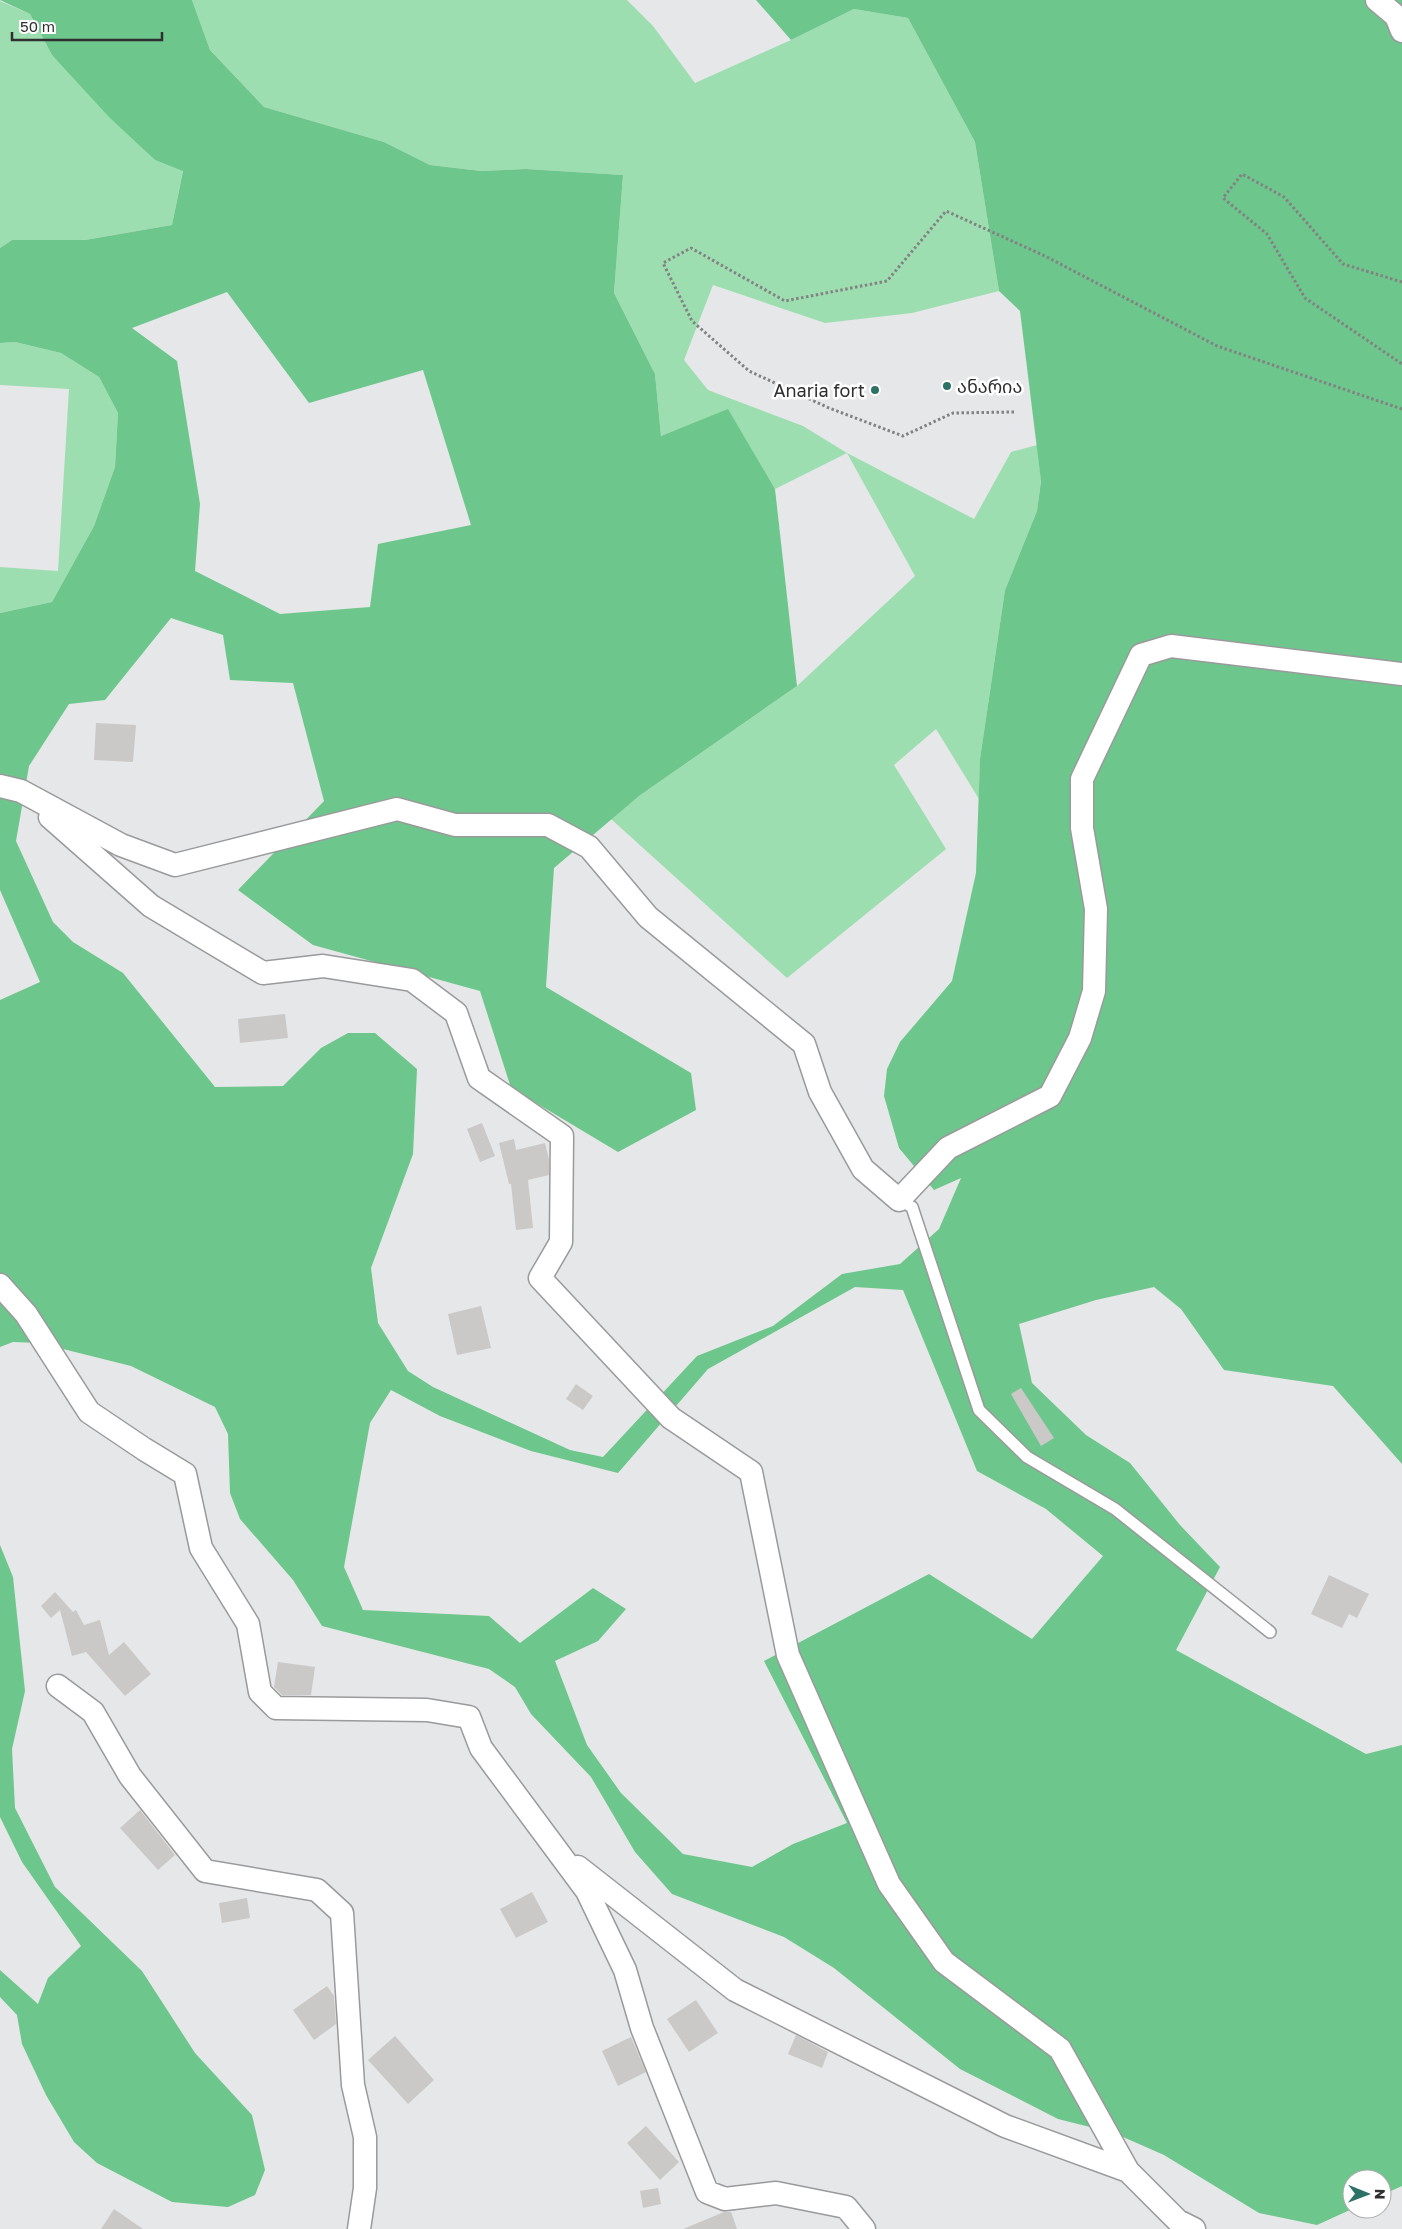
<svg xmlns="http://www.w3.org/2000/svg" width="1402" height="2229" viewBox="0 0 1402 2229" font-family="'Golos Text','Noto Sans Georgian',sans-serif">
<rect width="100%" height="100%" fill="#e6e7e8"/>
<path fill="#9ddeb0" d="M 192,0 L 627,0 L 653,26 L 695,83 L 791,40 L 854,9 L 908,18 L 975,142 L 999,291 L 912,313 L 825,323 L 713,285 L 684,360 L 708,390 L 803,426 L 847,453 L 974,519 L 1011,452 L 1037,445 L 1041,480 L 1037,511 L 1005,590 L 980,759 L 979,799 L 936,729 L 894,765 L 946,849 L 787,978 L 611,819 L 639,796 L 797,686 L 915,576 L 847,453 L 775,489 L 728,410 L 661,436 L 655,374 L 614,293 L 623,175 L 526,169 L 481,171 L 430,165 L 384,142 L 264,107 L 210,50 Z
M 0,1 L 30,14 L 52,55 L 155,160 L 183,170 L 172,225 L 85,240 L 12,240 L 0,248 Z
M 15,342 L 61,353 L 99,377 L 118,413 L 115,467 L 94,526 L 52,602 L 0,613 L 0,567 L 58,571 L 69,389 L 0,385 L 0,343 Z"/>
<path fill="#6dc68b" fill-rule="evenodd" d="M 0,0 L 192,0 L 210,50 L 264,107 L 384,142 L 430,165 L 481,171 L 526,169 L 623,175 L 614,293 L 655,374 L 661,436 L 728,409 L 775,489 L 797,686 L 639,796 L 554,868 L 546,987 L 691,1073 L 696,1110 L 618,1152 L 511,1088 L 480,991 L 313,945 L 238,890 L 324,801 L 293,683 L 230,680 L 223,635 L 171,618 L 105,700 L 69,704 L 29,766 L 16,841 L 53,922 L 73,942 L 123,973 L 215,1087 L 283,1086 L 321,1048 L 348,1033 L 375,1033 L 417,1069 L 413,1154 L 371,1268 L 378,1323 L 408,1371 L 433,1387 L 570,1450 L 603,1457 L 697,1356 L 773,1326 L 842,1274 L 900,1264 L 939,1229 L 961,1178 L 934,1190 L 899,1148 L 884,1096 L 887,1069 L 900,1042 L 952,981 L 976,873 L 980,759 L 1005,590 L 1037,511 L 1041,481 L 1020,311 L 999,291 L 975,142 L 908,18 L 854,9 L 791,40 L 756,0 L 1402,0 L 1402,1464 L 1333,1386 L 1224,1370 L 1181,1309 L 1154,1287 L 1096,1300 L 1019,1324 L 1032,1383 L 1086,1435 L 1130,1463 L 1180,1525 L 1220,1567 L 1176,1650 L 1366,1754 L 1402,1745 L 1402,2186 L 1382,2195 L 1382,2179 L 1352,2179 L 1352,2209 L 1317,2225 L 1259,2213 L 1164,2155 L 1114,2133 L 1058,2119 L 960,2069 L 834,1968 L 784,1937 L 672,1894 L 635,1852 L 591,1777 L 531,1714 L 515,1687 L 489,1669 L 322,1626 L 293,1580 L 240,1519 L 230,1493 L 228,1434 L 215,1407 L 131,1366 L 39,1343 L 13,1342 L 0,1347 L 0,1000 L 40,982 L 0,890 L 0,613 L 52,602 L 94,526 L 115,467 L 118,413 L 99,377 L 61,353 L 15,342 L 0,343 L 0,248 L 12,240 L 85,240 L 172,225 L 183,171 L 155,160 L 109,117 L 52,55 L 30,14 ZM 227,292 L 309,403 L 423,370 L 471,525 L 378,544 L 370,607 L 280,614 L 195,571 L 200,504 L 177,361 L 132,328 ZM 855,1287 L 903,1290 L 977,1471 L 1046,1509 L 1103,1556 L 1032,1639 L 929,1574 L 764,1661 L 847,1823 L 793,1844 L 752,1867 L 683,1854 L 621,1793 L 587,1745 L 555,1661 L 598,1641 L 626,1609 L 593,1588 L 520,1643 L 489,1616 L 363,1610 L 344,1567 L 370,1423 L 391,1390 L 440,1416 L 531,1451 L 618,1473 L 708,1369 Z
M 0,1545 L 13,1577 L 25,1691 L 12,1749 L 15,1808 L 55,1887 L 142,1971 L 195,2053 L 252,2115 L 265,2170 L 255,2195 L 228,2207 L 172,2202 L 97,2163 L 74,2142 L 46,2095 L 22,2044 L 17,2015 L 0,1997 L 0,1970 L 38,2004 L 48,1978 L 81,1946 L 22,1862 L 0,1817 Z"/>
<path fill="#cac9c8" d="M 96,723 L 136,725 L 133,762 L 94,760 Z
M 285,1014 L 288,1038 L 240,1043 L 238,1019 Z
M 482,1123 L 495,1156 L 480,1162 L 467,1129 Z
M 514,1139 L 516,1150 L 545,1143 L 549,1159 L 549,1175 L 528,1180 L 533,1228 L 516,1230 L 511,1184 L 509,1184 L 499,1143 Z
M 481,1306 L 491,1348 L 457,1355 L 448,1314 Z
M 576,1384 L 593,1396 L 583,1410 L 566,1399 Z
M 1021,1388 L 1054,1438 L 1041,1446 L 1011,1394 Z
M 1329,1575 L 1369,1594 L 1357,1618 L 1349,1614 L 1342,1628 L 1311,1614 Z
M 55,1592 L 73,1612 L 76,1610 L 84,1625 L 100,1620 L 109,1655 L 124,1642 L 151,1674 L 125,1696 L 86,1652 L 72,1656 L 60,1610 L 51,1618 L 41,1606 Z
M 278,1662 L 315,1667 L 311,1695 L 282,1695 L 274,1687 Z
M 140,1810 L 175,1855 L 158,1870 L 120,1828 Z
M 532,1892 L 548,1922 L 516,1938 L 500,1909 Z
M 247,1898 L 250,1918 L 222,1923 L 219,1903 Z
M 327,1986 L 334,1996 L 336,2024 L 314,2040 L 293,2010 Z
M 696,2000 L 718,2033 L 689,2052 L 667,2019 Z
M 796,2035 L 828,2052 L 822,2068 L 788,2054 Z
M 395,2036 L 434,2080 L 408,2104 L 368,2060 Z
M 631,2037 L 646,2072 L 618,2086 L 602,2051 Z
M 646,2126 L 679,2162 L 660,2180 L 627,2143 Z
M 658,2188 L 661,2204 L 643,2208 L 640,2191 Z
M 114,2209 L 143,2229 L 101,2229 Z
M 724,2212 L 731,2212 L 737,2229 L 683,2229 Z"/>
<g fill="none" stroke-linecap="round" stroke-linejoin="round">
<defs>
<path id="lane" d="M 899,1200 L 912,1207 L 979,1410 L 1027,1457 L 1115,1509 L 1270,1632"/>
<path id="street" d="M 1377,0 L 1396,16 L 1402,31
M 0,786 L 21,791 L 121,845 L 175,865 L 397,809 L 455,825 L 548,825 L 589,847 L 648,917 L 804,1044 L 820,1092 L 863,1169 L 899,1200 L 948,1148 L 1050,1096 L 1080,1038 L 1094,991 L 1096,909 L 1082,828 L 1082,779 L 1141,655 L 1171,646 L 1402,674
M 50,817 L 151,906 L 263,973 L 323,966 L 412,980 L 456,1013 L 479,1078 L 562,1136 L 561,1242 L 540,1278 L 671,1418 L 751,1472 L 788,1655 L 889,1884 L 944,1962 L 1060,2049 L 1128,2171
M 0,1285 L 26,1314 L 89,1412 L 144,1449 L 185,1474 L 201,1548 L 248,1624 L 260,1692 L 276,1708 L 427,1710 L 469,1717 L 481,1748 L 587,1891 L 625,1970 L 642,2028 L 707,2192 L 725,2199 L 776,2193 L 846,2207 L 864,2229
M 58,1686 L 93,1712 L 130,1776 L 205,1871 L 317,1890 L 342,1913 L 353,2085 L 365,2137 L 365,2188 L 359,2229
M 578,1867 L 735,1990 L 1005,2126 L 1128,2171 L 1178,2221 L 1194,2229"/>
</defs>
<use href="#lane" stroke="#9a9a9c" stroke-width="14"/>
<use href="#street" stroke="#9a9a9c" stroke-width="25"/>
<path stroke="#828283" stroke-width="3" stroke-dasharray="2.5 2.5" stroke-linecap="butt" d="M 1402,282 L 1343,264 L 1284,197 L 1242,174 L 1223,198 L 1267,234 L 1305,298 L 1402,364
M 1014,412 L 953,413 L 903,436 L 829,408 L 749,371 L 692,321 L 663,263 L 691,248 L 785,301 L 887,281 L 946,211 L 1045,256 L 1217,346 L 1402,409"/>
<use href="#lane" stroke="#fff" stroke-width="11"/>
<use href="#street" stroke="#fff" stroke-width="22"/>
</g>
<g fill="#2c7267" stroke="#fff" stroke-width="2">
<circle cx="947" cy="386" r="5"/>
<circle cx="875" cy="390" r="5"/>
</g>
<g text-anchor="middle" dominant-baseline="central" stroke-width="5" stroke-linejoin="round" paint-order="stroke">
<g font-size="18" fill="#2f2f30" stroke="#fff" text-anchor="start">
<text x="957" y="386">ანარია</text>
<text x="865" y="390" text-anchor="end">Anaria fort</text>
</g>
</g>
<g transform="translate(1367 2194) rotate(91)"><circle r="24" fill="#ffffff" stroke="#acacac"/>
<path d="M0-4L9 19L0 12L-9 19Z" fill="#2c7267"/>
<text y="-8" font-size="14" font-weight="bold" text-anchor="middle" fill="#2f2f30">N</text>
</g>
<path d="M12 32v8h150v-8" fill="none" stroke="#2f2f30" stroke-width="2.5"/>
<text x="20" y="32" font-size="15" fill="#2f2f30" stroke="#ffffff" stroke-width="4" paint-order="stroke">50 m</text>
</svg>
